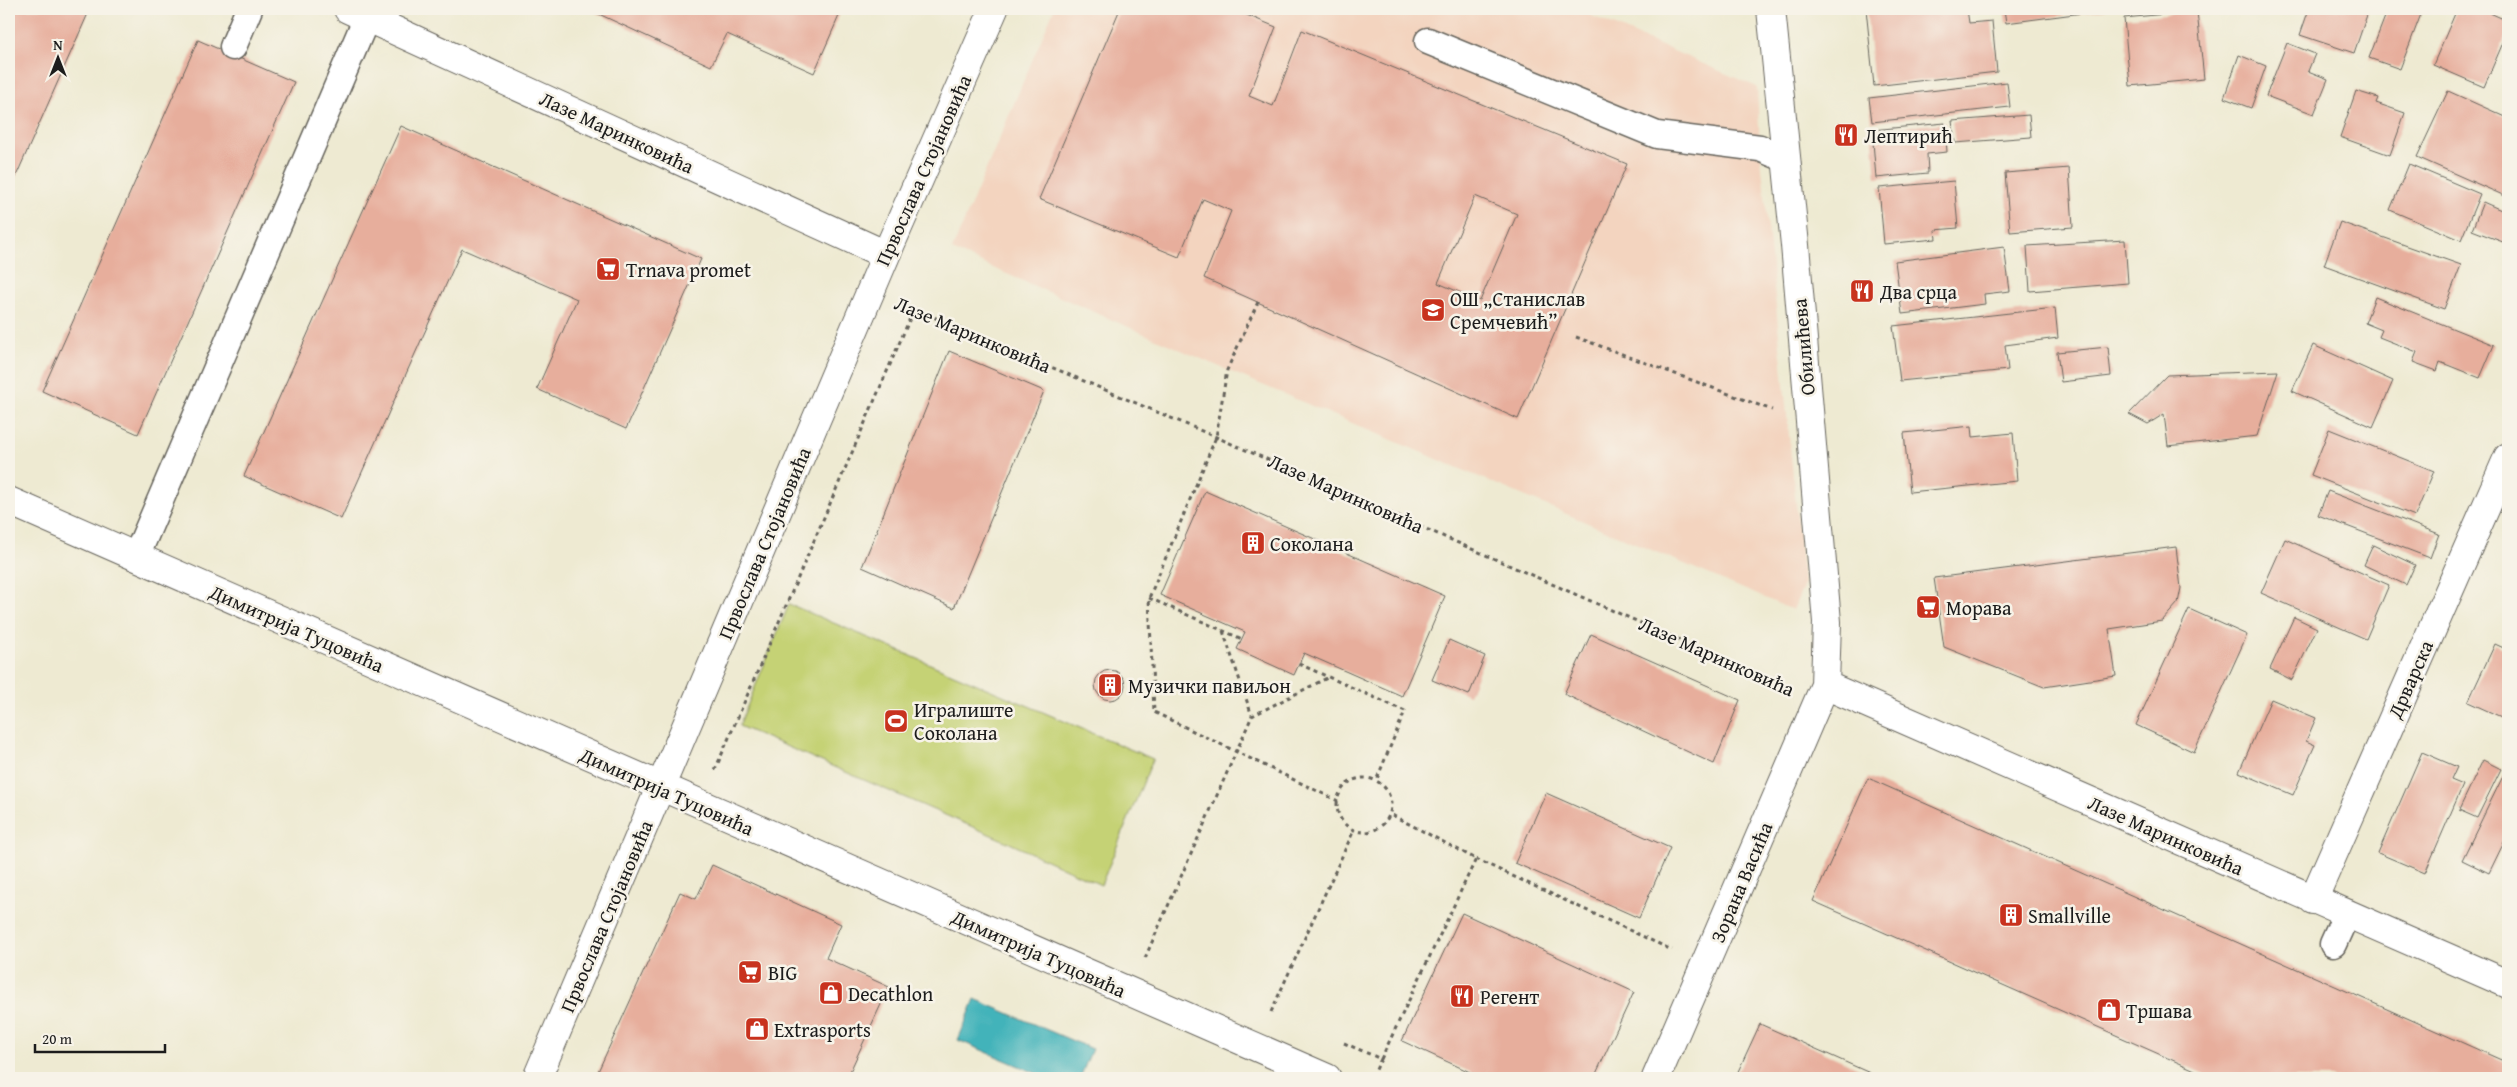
<svg xmlns="http://www.w3.org/2000/svg" width="2517" height="1087" viewBox="0 0 2517 1087" font-family="'Gentium Book Plus',serif">
<rect width="100%" height="100%" fill="#f7f3e8"/>
<filter id="ink" filterUnits="userSpaceOnUse"><feTurbulence type="fractalNoise" baseFrequency=".02" numOctaves="2"/><feDisplacementMap in="SourceGraphic" scale="10" xChannelSelector="R" yChannelSelector="G"/><feConvolveMatrix kernelMatrix="1 2 1 2 8 2 1 2 1" color-interpolation-filters="sRGB"/></filter>
<filter id="wash" filterUnits="userSpaceOnUse"><feTurbulence type="fractalNoise" baseFrequency=".0096" numOctaves="4" result="noise"/><feDisplacementMap in="SourceGraphic" scale="20" xChannelSelector="R" yChannelSelector="G"/><feGaussianBlur stdDeviation="1.12" result="paint"/><feColorMatrix in="noise" values="0 0 0 0 0 0 0 0 0 0 0 0 0 0 0 0 0 1.4 0 .05"/><feComposite in="paint" operator="in"/></filter>
<g filter="url(#wash)">
<rect width="100%" height="100%" fill="#eeead2"/>
<path fill="#f3d4bf" d="M 1054,9 L 1576,9 L 1757,87 L 1760,148 L 1804,584 L 1793,610 L 1227,370 L 952,250 Z"/>
<path fill="#c5d274" stroke="#707748" d="M 789,604 L 1153,759 L 1101,885 L 1003,840 L 739,726 Z"/>
<path fill="#42b3ba" stroke="#2f686b" d="M 975,999 L 1092,1049 L 1080,1078 L 1047,1078 L 958,1040 Z"/>
<g id="blocks">
<path fill="#e7ae9c" fill-rule="evenodd" d="M 9,9 L 90,9 L 9,192 Z
M 588,9 L 842,9 L 814,73 L 727,34 L 711,66 Z
M 1120,9 L 1232,9 L 1276,27 L 1249,96 L 1273,106 L 1302,30 L 1627,164 L 1518,419 L 1204,278 L 1231,211 L 1203,199 L 1179,257 L 1039,199 ZM 1475,196 L 1517,214 L 1480,301 L 1438,283 Z
M 1866,9 L 1967,9 L 1969,23 L 1992,21 L 1997,72 L 1874,86 Z
M 2004,9 L 2105,9 L 2105,10 L 2006,23 Z
M 2309,9 L 2369,9 L 2354,53 L 2300,35 Z
M 2388,9 L 2423,9 L 2400,69 L 2369,58 Z
M 2457,9 L 2481,9 L 2508,21 L 2508,31 L 2484,87 L 2433,65 Z
M 2197,11 L 2204,79 L 2130,86 L 2124,18 Z
M 198,40 L 294,82 L 138,434 L 42,391 Z
M 2287,43 L 2315,54 L 2308,71 L 2328,79 L 2314,114 L 2266,96 Z
M 2239,55 L 2266,66 L 2251,108 L 2224,98 Z
M 2007,82 L 2010,107 L 1872,122 L 1869,98 Z
M 2356,91 L 2378,98 L 2376,103 L 2405,113 L 2390,155 L 2340,137 Z
M 2448,91 L 2508,118 L 2508,188 L 2505,196 L 2417,157 Z
M 2029,115 L 2031,137 L 1955,143 L 1952,121 Z
M 1945,123 L 1947,152 L 1927,154 L 1928,173 L 1876,178 L 1872,130 Z
M 401,126 L 701,259 L 626,429 L 537,389 L 577,299 L 462,249 L 341,519 L 244,476 Z
M 2409,164 L 2480,194 L 2461,240 L 2390,210 Z
M 2069,168 L 2073,227 L 2010,232 L 2005,173 Z
M 1954,181 L 1958,228 L 1935,230 L 1936,239 L 1884,244 L 1879,188 Z
M 2483,202 L 2508,213 L 2508,244 L 2472,230 Z
M 2340,222 L 2461,265 L 2444,309 L 2324,265 Z
M 2125,240 L 2128,283 L 2030,291 L 2027,246 Z
M 2004,247 L 2010,291 L 1984,294 L 1985,304 L 1902,314 L 1895,261 Z
M 2375,297 L 2494,345 L 2480,378 L 2440,362 L 2437,371 L 2413,362 L 2417,352 L 2379,337 L 2382,330 L 2365,323 Z
M 2055,308 L 2058,338 L 2005,345 L 2008,370 L 1900,381 L 1893,326 Z
M 2313,345 L 2393,381 L 2373,427 L 2292,391 Z
M 2108,347 L 2111,376 L 2061,382 L 2057,352 Z
M 949,351 L 1044,391 L 954,608 L 862,567 Z
M 2278,371 L 2257,436 L 2168,446 L 2164,414 L 2148,424 L 2129,414 L 2167,375 Z
M 1972,426 L 1973,437 L 2013,433 L 2017,481 L 1910,492 L 1904,433 Z
M 2329,429 L 2434,471 L 2415,516 L 2311,475 Z
M 1205,491 L 1445,596 L 1402,696 L 1304,653 L 1294,675 L 1237,649 L 1245,632 L 1160,595 Z
M 2328,491 L 2439,534 L 2430,558 L 2318,515 Z
M 2285,539 L 2389,585 L 2366,639 L 2261,593 Z
M 2373,545 L 2415,565 L 2406,585 L 2364,565 Z
M 2176,547 L 2181,588 L 2178,603 L 2162,621 L 2109,629 L 2116,676 L 2044,687 L 1944,647 L 1934,578 Z
M 2189,609 L 2247,635 L 2194,752 L 2136,725 Z
M 2294,617 L 2317,628 L 2292,680 L 2270,669 Z
M 1591,634 L 1740,700 L 1714,764 L 1564,694 Z
M 1449,640 L 1485,656 L 1469,695 L 1432,680 Z
M 2495,644 L 2508,650 L 2508,720 L 2468,702 Z
M1095 685a15 15 0 1 1 30 0a15 15 0 1 1-30 0Z
M 2271,699 L 2316,718 L 2306,741 L 2315,745 L 2293,795 L 2239,772 Z
M 2422,752 L 2457,767 L 2451,780 L 2463,785 L 2425,873 L 2378,853 Z
M 2483,760 L 2501,769 L 2477,818 L 2459,810 Z
M 2506,770 L 2508,771 L 2508,834 L 2489,873 L 2462,860 Z
M 1868,778 L 2508,1063 L 2508,1078 L 2213,1078 L 1813,901 Z
M 1546,793 L 1670,848 L 1639,918 L 1515,863 Z
M 712,865 L 841,924 L 826,958 L 889,987 L 847,1078 L 595,1078 L 680,892 L 696,899 Z
M 1462,913 L 1634,992 L 1594,1078 L 1483,1078 L 1402,1041 Z
M 1760,1024 L 1881,1078 L 1735,1078 Z"/>
</g>
</g>
<g filter="url(#ink)">
<use href="#blocks" fill-opacity="0" stroke="#66645c" stroke-width="1"/>
<g fill="none" stroke-linecap="round" stroke-linejoin="round">
<defs>
<path id="lane" d="M 1428,41 L 1657,135 L 1760,148 L 1786,159
M 233,47 L 249,9
M 136,557 L 367,17
M 2333,944 L 2347,913"/>
<path id="street" d="M 348,9 L 886,255
M 9,501 L 1327,1078
M 1825,685 L 2508,984
M 2313,900 L 2508,457
M 537,1078 L 886,255 L 994,9
M 1656,1078 L 1825,685 L 1827,622 L 1795,245 L 1771,9"/>
</defs>
<use href="#lane" stroke="#66645c" stroke-width="29"/>
<use href="#street" stroke="#66645c" stroke-width="30"/>
<path stroke="#66645c" stroke-width="3" stroke-dasharray="4 4" stroke-linecap="butt" d="M 1258,302 L 1227,370 L 1216,437 L 1149,598 L 1154,712 L 1338,801
M 905,305 L 1216,437 L 1785,686
M 1576,337 L 1772,410
M 1149,598 L 1242,639
M 1223,631 L 1252,716
M 1299,664 L 1405,711 L 1376,781
M 715,770 L 914,309
M1337 805a27 27 0 1 1 54 0a27 27 0 1 1-54 0Z
M 1476,859 L 1672,950
M 1145,958 L 1252,716 L 1329,677
M 1271,1012 L 1354,830
M 1344,1043 L 1381,1059 L 1372,1078
M 1381,1059 L 1476,859 L 1390,814"/>
<use href="#lane" stroke="#fff" stroke-width="26"/>
<use href="#street" stroke="#fff" stroke-width="28"/>
</g>
</g>
<defs>
<symbol id="restaurant-square" viewBox="-11 -11 22 22"><rect x="-9" y="-9" width="18" height="18" rx="4" fill="#c8321e" stroke="#f7f3e8"/><path d="M-5-6h1v4h1v-4h1v4h1v-4h1v5L-1.5 .5V6h-2V.5L-5-1ZM5-6V6H3V1.5H1.5Q1.5-4 5-6Z" fill="#fff"/></symbol>
<symbol id="supermarket-square" viewBox="-11 -11 22 22"><rect x="-9" y="-9" width="18" height="18" rx="4" fill="#c8321e" stroke="#f7f3e8"/><path d="M-6-5.5h2.5l.6 2H6L4.5 2H-2.5L-4.4-4H-6ZM-1.5 3.2a1.3 1.3 0 1 0 .1 0ZM3 3.2a1.3 1.3 0 1 0 .1 0Z" fill="#fff"/></symbol>
<symbol id="school-square" viewBox="-11 -11 22 22"><rect x="-9" y="-9" width="18" height="18" rx="4" fill="#c8321e" stroke="#f7f3e8"/><path d="M0-5L7-2L0 1L-7-2ZM-4 1L0 2.5L4 1V4Q0 6-4 4Z" fill="#fff"/></symbol>
<symbol id="building-square" viewBox="-11 -11 22 22"><rect x="-9" y="-9" width="18" height="18" rx="4" fill="#c8321e" stroke="#f7f3e8"/><path d="M-4-6H4V6H1V3H-1V6H-4ZM-2.5-4.3h1.7v1.8h-1.7ZM.8-4.3h1.7v1.8H.8ZM-2.5-1h1.7V.8h-1.7ZM.8-1h1.7V.8H.8Z" fill="#fff"/></symbol>
<symbol id="stadium-square" viewBox="-11 -11 22 22"><rect x="-9" y="-9" width="18" height="18" rx="4" fill="#c8321e" stroke="#f7f3e8"/><path d="M0-5a6.5 5 0 1 0 0 10a6.5 5 0 1 0 0-10ZM-3.5-1.8h7v3.6h-7Z" fill="#fff"/></symbol>
<symbol id="shop-square" viewBox="-11 -11 22 22"><rect x="-9" y="-9" width="18" height="18" rx="4" fill="#c8321e" stroke="#f7f3e8"/><path d="M-5-2.5h2.3a2.7 3.5 0 0 1 5.4 0H5L5.5 6h-11ZM-1.5-2.5h3a1.5 2.3 0 0 0-3 0Z" fill="#fff"/></symbol>
</defs>
<g fill-rule="evenodd">
<use href="#restaurant-square" x="1832" y="121" width="28" height="28"/>
<use href="#supermarket-square" x="594" y="255" width="28" height="28"/>
<use href="#restaurant-square" x="1848" y="277" width="28" height="28"/>
<use href="#school-square" x="1419" y="296" width="28" height="28"/>
<use href="#building-square" x="1239" y="529" width="28" height="28"/>
<use href="#supermarket-square" x="1914" y="593" width="28" height="28"/>
<use href="#building-square" x="1096" y="671" width="28" height="28"/>
<use href="#stadium-square" x="882" y="707" width="28" height="28"/>
<use href="#building-square" x="1997" y="901" width="28" height="28"/>
<use href="#supermarket-square" x="736" y="958" width="28" height="28"/>
<use href="#shop-square" x="817" y="979" width="28" height="28"/>
<use href="#restaurant-square" x="1448" y="982" width="28" height="28"/>
<use href="#shop-square" x="2095" y="996" width="28" height="28"/>
<use href="#shop-square" x="743" y="1015" width="28" height="28"/>
</g>
<g text-anchor="middle" dominant-baseline="central" stroke-width="5" stroke-linejoin="round" paint-order="stroke">
<g font-size="20" fill="#1c1c1c" stroke="#f7f3e8">
<text transform="translate(617 132) rotate(25)">Лазе Маринковића</text>
<text transform="translate(923 170) rotate(-66)">Првослава Стојановића</text>
<text transform="translate(973 334) rotate(23)">Лазе Маринковића</text>
<text transform="translate(1803 347) rotate(-95)">Обилићева</text>
<text transform="translate(1346 493) rotate(24)">Лазе Маринковића</text>
<text transform="translate(764 543) rotate(-67)">Првослава Стојановића</text>
<text transform="translate(297 628) rotate(24)">Димитрија Туцовића</text>
<text transform="translate(1717 656) rotate(24)">Лазе Маринковића</text>
<text transform="translate(2410 679) rotate(-66)">Дрварска</text>
<text transform="translate(667 791) rotate(24)">Димитрија Туцовића</text>
<text transform="translate(2166 835) rotate(24)">Лазе Маринковића</text>
<text transform="translate(1741 882) rotate(-67)">Зорана Васића</text>
<text transform="translate(606 916) rotate(-67)">Првослава Стојановића</text>
<text transform="translate(1039 953) rotate(24)">Димитрија Туцовића</text>
</g>
<g font-size="20" fill="#1c1c1c" stroke="#f7f3e8" text-anchor="start">
<text x="1864" y="135">Лептирић</text>
<text x="626" y="269">Trnava promet</text>
<text x="1880" y="291">Два срца</text>
<text x="1450" y="298">ОШ „Станислав<tspan x="1450" dy="23">Сремчевић”</tspan></text>
<text x="1270" y="543">Соколана</text>
<text x="1946" y="607">Морава</text>
<text x="1128" y="685">Музички павиљон</text>
<text x="914" y="709">Игралиште<tspan x="914" dy="23">Соколана</tspan></text>
<text x="2028" y="915">Smallville</text>
<text x="768" y="972">BIG</text>
<text x="848" y="993">Decathlon</text>
<text x="1480" y="996">Регент</text>
<text x="2126" y="1010">Тршава</text>
<text x="774" y="1029">Extrasports</text>
</g>
</g>
<rect width="2517" height="1087" fill="none" stroke="#f7f3e8" stroke-width="30"/>
<g transform="translate(58 58)" stroke="#f7f3e8" stroke-width="4" paint-order="stroke">
<path d="M0-4L9 19L0 12L-9 19Z" fill="#1c1c1c"/>
<text y="-8" font-size="14" font-weight="bold" text-anchor="middle" fill="#1c1c1c">N</text>
</g>
<path d="M35 1044v8h130v-8" fill="none" stroke="#1c1c1c" stroke-width="2.5"/>
<text x="42" y="1044" font-size="15" fill="#1c1c1c" stroke="#f7f3e8" stroke-width="4" paint-order="stroke">20 m</text>
</svg>
